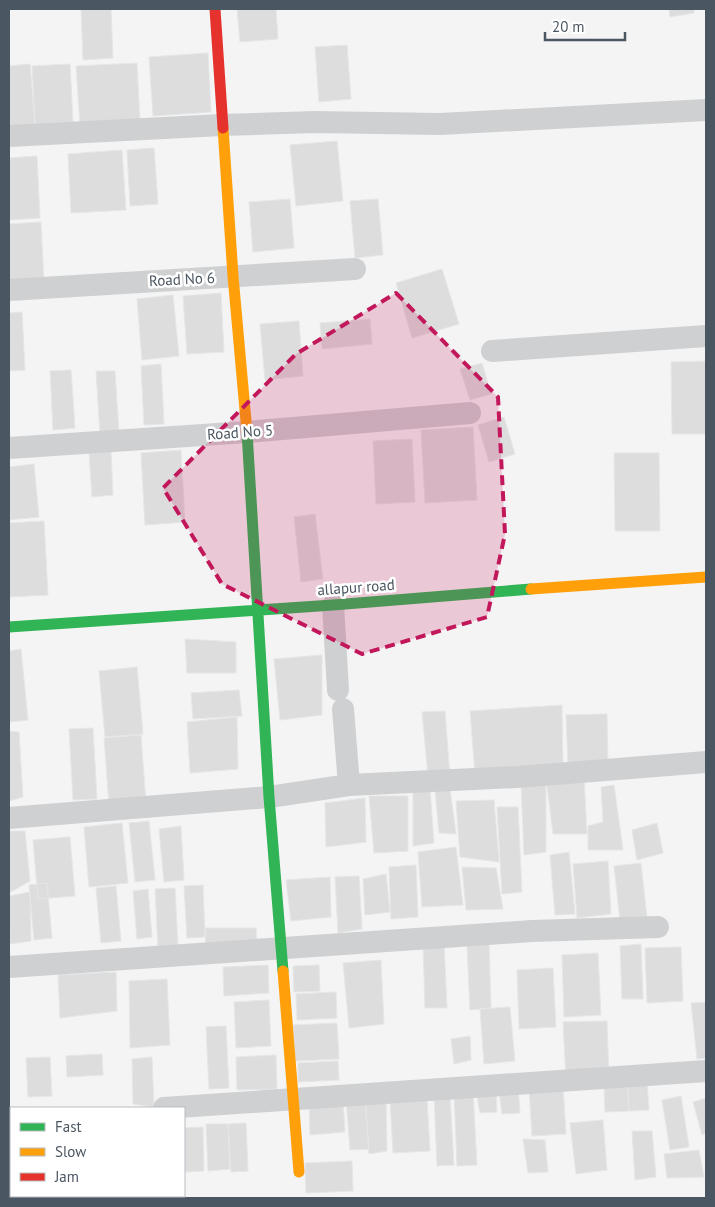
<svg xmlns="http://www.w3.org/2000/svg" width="715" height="1207" viewBox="0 0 715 1207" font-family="'PT Sans',sans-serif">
<rect width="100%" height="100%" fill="#f4f4f4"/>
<path fill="#ddddde" stroke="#e5e6e7" d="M 81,9 L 111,9 L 113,58 L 83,60 Z
M 237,9 L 276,9 L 278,39 L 240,42 Z
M 669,9 L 694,9 L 694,13 L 670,17 Z
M 347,45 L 351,99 L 319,102 L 315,47 Z
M 208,53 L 211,112 L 153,116 L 149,57 Z
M 137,63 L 140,121 L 80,125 L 76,66 Z
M 30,64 L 35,126 L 9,128 L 9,66 Z
M 70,64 L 73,122 L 35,124 L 32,66 Z
M 337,141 L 343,201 L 296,206 L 290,145 Z
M 154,148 L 158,204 L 130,206 L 127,150 Z
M 122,150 L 126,210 L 71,213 L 68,154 Z
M 37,156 L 40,218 L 9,220 L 9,158 Z
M 290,199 L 294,248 L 253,252 L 249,202 Z
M 378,199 L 383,255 L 355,258 L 350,201 Z
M 41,222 L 44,282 L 9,284 L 9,224 Z
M 442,269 L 459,324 L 412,338 L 396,283 Z
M 221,293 L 224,352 L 187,354 L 183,296 Z
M 173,295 L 179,356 L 142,360 L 137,299 Z
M 22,312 L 25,370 L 9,371 L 9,313 Z
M 370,319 L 372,344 L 322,349 L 320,323 Z
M 299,321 L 303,376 L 265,380 L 260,324 Z
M 706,361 L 706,434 L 672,434 L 671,362 Z
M 482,363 L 491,394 L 470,400 L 460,369 Z
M 161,364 L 164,424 L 144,425 L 141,366 Z
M 71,370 L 75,428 L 53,430 L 50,371 Z
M 96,371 L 115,371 L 119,433 L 100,435 Z
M 504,417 L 515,454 L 489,462 L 478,425 Z
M 473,427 L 477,500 L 425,503 L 421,430 Z
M 412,439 L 415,502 L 376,504 L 373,441 Z
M 181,450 L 185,522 L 145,525 L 141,453 Z
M 111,451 L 113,495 L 92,497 L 89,453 Z
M 614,453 L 659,453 L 660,531 L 615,531 Z
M 34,464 L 39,517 L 9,520 L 9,467 Z
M 315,514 L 323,579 L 301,582 L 294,517 Z
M 44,521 L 48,595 L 9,597 L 9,523 Z
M 185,639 L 236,642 L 236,673 L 187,673 Z
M 21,649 L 28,720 L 9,722 L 9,651 Z
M 322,655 L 322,715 L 280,720 L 274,659 Z
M 137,667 L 143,734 L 105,737 L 99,671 Z
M 239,690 L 242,716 L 193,719 L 191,693 Z
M 562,705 L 563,767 L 475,775 L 470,711 Z
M 445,711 L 450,776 L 428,777 L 422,712 Z
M 607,714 L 608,765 L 568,768 L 566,715 Z
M 237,717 L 238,769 L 190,773 L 187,722 Z
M 93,728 L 97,799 L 73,800 L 69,729 Z
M 9,731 L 19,732 L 23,797 L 9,801 Z
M 141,735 L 146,802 L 109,805 L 104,738 Z
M 584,777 L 587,834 L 553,834 L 546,778 Z
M 546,778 L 546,852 L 524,855 L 521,784 Z
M 614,785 L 623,850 L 588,850 L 588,826 L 603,822 L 601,787 Z
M 430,788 L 434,843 L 413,846 L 413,790 Z
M 435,789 L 450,789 L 456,834 L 439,833 Z
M 369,796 L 408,796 L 408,851 L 374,853 Z
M 365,798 L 366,842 L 326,847 L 325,803 Z
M 494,800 L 499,862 L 460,857 L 456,801 Z
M 497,807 L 518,807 L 522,892 L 502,894 Z
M 149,821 L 155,880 L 135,882 L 129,823 Z
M 122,823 L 128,883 L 89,887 L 84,827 Z
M 657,823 L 663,853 L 637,860 L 632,830 Z
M 181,826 L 184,880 L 164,882 L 159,829 Z
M 9,831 L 25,831 L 30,881 L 9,893 Z
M 70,837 L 75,896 L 38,899 L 33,840 Z
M 456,847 L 463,905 L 422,907 L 418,852 Z
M 569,852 L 575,914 L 555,915 L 550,855 Z
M 608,861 L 611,914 L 577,918 L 573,864 Z
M 641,863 L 647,918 L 620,921 L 614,866 Z
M 416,865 L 418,917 L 391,919 L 389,867 Z
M 462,867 L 496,868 L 503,909 L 466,910 Z
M 386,874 L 390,912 L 365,915 L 363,879 Z
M 359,876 L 362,929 L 338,933 L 335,877 Z
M 330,877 L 331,917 L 291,921 L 286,880 Z
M 47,883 L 52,938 L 34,940 L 29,885 Z
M 203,885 L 205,937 L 187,938 L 184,886 Z
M 116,886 L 121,941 L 101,943 L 96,888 Z
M 175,888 L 178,946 L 158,947 L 155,889 Z
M 148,889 L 152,937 L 137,939 L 133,891 Z
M 30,892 L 31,941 L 10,944 L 9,896 Z
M 205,928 L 256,928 L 257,946 L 206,949 Z
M 444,943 L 447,1008 L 425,1008 L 423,944 Z
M 489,943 L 491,1008 L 470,1010 L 467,946 Z
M 641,944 L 643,999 L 622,999 L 620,946 Z
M 681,947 L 683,1001 L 647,1003 L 645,948 Z
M 598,953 L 601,1015 L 564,1017 L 562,955 Z
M 381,960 L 384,1024 L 349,1028 L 343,963 Z
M 268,965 L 269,993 L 224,996 L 223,967 Z
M 319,965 L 320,991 L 294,992 L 293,966 Z
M 553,968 L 556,1027 L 519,1029 L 517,970 Z
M 116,972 L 117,1011 L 60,1018 L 58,975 Z
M 167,979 L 170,1045 L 130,1048 L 129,981 Z
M 336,992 L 337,1018 L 297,1020 L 296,994 Z
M 269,1000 L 271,1046 L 236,1048 L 234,1002 Z
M 706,1002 L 706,1058 L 697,1059 L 691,1003 Z
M 510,1007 L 515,1061 L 484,1064 L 480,1009 Z
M 607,1021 L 609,1076 L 566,1079 L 563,1022 Z
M 337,1023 L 339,1059 L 295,1061 L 293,1025 Z
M 226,1026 L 229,1088 L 209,1089 L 206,1027 Z
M 470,1036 L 471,1060 L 454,1064 L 451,1039 Z
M 102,1054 L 103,1075 L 67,1077 L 66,1056 Z
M 276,1055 L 277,1089 L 237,1090 L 236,1057 Z
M 50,1057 L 52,1096 L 28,1097 L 26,1058 Z
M 152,1057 L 154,1107 L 133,1104 L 132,1059 Z
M 338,1061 L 339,1080 L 298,1082 L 298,1063 Z
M 647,1079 L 649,1110 L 629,1111 L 627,1081 Z
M 627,1081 L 629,1111 L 605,1112 L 604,1083 Z
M 563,1085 L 566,1134 L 532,1136 L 529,1087 Z
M 518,1087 L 520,1113 L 502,1114 L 499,1092 Z
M 496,1090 L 497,1112 L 480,1113 L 476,1091 Z
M 473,1091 L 477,1165 L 457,1166 L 454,1093 Z
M 450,1095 L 454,1165 L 437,1166 L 434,1096 Z
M 681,1096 L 689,1147 L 670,1150 L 662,1100 Z
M 386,1097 L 387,1151 L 369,1154 L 365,1099 Z
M 427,1098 L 430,1151 L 393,1153 L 390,1100 Z
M 706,1098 L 706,1133 L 702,1135 L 693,1102 Z
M 346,1099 L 365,1099 L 369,1149 L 350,1150 Z
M 343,1100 L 345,1132 L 310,1135 L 309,1102 Z
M 603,1120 L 607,1170 L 576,1174 L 570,1123 Z
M 246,1123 L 248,1171 L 231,1172 L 228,1124 Z
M 206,1124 L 228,1124 L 230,1169 L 208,1171 Z
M 203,1127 L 204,1171 L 184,1172 L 184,1128 Z
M 632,1131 L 652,1131 L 656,1177 L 635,1180 Z
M 9,1136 L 11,1136 L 11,1158 L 9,1158 Z
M 523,1139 L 545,1140 L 548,1172 L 528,1173 Z
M 699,1150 L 704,1177 L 667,1178 L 664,1154 Z
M 352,1161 L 353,1191 L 306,1193 L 305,1163 Z"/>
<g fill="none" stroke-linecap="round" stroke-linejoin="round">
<path stroke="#ced0d2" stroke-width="22" d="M 9,136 L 222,125 L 315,122 L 440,124 L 706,110
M 9,290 L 355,269
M 492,351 L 706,336
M 9,448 L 247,432 L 470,413
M 333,605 L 338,690
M 343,709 L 349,785
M 9,818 L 269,797 L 349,785 L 517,777 L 706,762
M 9,967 L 532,931 L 658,927
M 164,1108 L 706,1071
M 9,1120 L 11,1120"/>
<path stroke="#30b455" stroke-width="11" d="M 247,432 L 269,797 L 283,971
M 9,627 L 333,605 L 531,589"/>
<path stroke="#ff9f0a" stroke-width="11" d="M 223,128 L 233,276 L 247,432
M 531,589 L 706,577
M 283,971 L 299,1172"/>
<path stroke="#e5322d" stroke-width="11" d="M 215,9 L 223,128"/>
</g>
<path fill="#c2185b" fill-opacity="0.2" stroke="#c2185b" stroke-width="4" stroke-dasharray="10 6" stroke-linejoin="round" d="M 396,293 L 498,397 L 505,534 L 487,617 L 362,654 L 222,584 L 163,488 L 296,354 Z"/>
<g text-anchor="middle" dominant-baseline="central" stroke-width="5" stroke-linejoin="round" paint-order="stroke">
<g font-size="15" fill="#4a5661" stroke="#fff">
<text transform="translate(182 279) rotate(-3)">Road No 6</text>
<text transform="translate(240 432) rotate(-4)">Road No 5</text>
<text transform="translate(356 587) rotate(-4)">allapur road</text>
</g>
</g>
<rect width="715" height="1207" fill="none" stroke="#4a5661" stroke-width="20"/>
<rect x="10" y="1107" width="175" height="90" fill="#ffffff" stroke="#b7bbc0"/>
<rect x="20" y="1123" width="25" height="8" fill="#30b455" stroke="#b7bbc0"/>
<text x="55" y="1132" font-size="15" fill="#4a5661">Fast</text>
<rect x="20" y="1148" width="25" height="8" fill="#ff9f0a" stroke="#b7bbc0"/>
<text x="55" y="1157" font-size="15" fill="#4a5661">Slow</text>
<rect x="20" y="1173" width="25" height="8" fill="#e5322d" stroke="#b7bbc0"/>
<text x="55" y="1182" font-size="15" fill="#4a5661">Jam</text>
<path d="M545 32v8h80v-8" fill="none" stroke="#4a5661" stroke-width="2.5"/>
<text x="552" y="32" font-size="15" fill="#4a5661" stroke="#ffffff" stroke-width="4" paint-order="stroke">20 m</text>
</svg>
